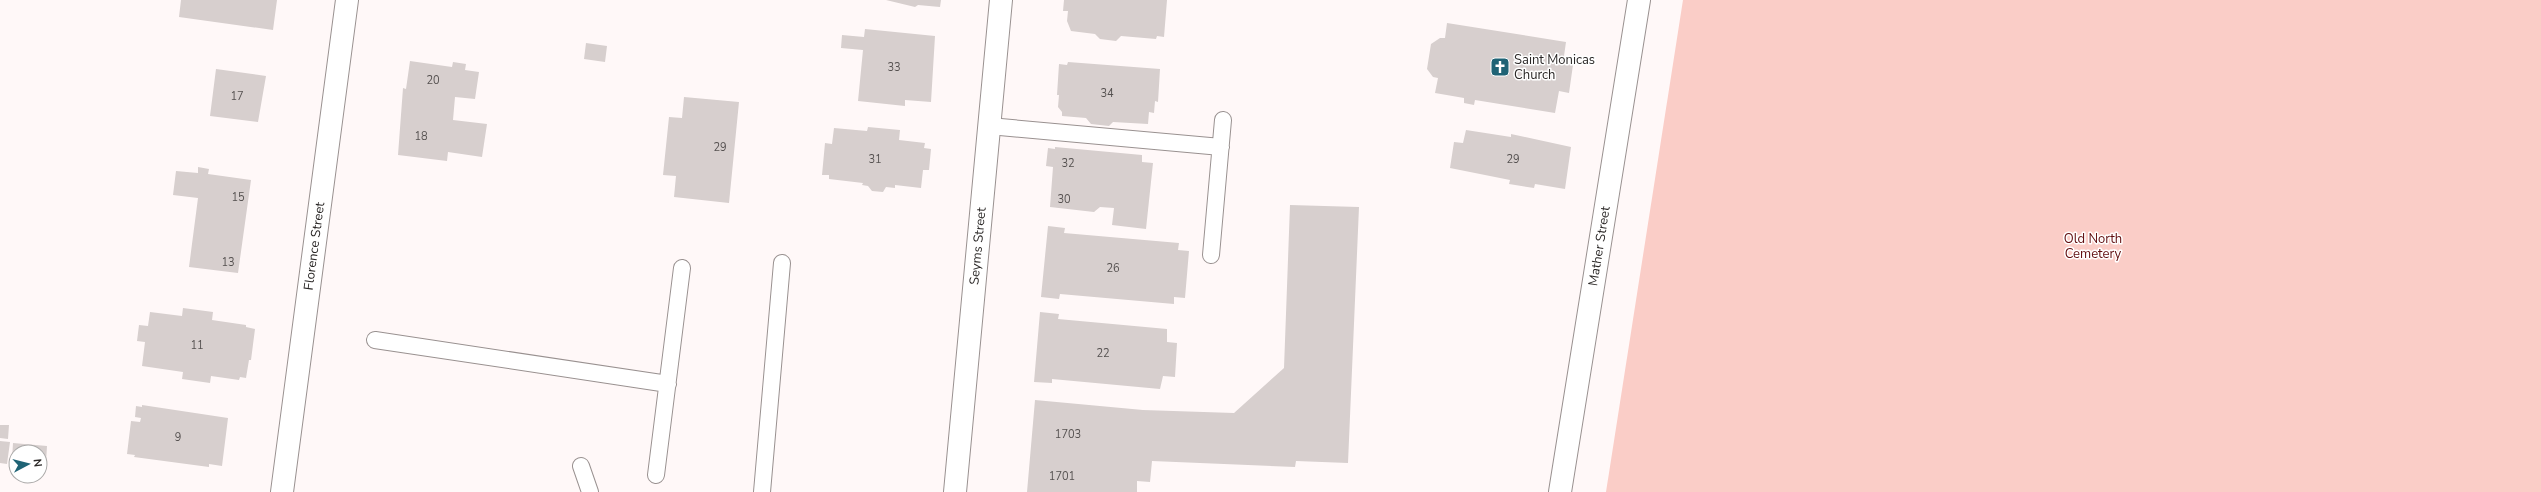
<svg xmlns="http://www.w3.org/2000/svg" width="2541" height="492" viewBox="0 0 2541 492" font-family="'Nunito Sans',sans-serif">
<rect width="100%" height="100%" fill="#fff8f8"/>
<path fill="#facdc7" d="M 1683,0 L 2541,0 L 2541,492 L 1606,492 Z"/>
<path fill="#d7cfce" d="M 181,0 L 277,0 L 273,30 L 179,17 Z
M 886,0 L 941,0 L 940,7 L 918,5 L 915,7 Z
M 1064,0 L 1167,0 L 1164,37 L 1157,36 L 1156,39 L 1121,36 L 1116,41 L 1100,39 L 1095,34 L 1071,31 L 1067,21 L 1068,11 L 1063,11 Z
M 1447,23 L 1566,42 L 1563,63 L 1573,65 L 1569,93 L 1559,91 L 1555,113 L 1475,100 L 1474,105 L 1464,103 L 1464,98 L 1435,93 L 1438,78 L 1433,77 L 1427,69 L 1431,44 L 1440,38 L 1445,38 Z
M 865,29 L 935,36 L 931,102 L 905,100 L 905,106 L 858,101 L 863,50 L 841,48 L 842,35 L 864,37 Z
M 586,43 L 607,46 L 605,62 L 584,59 Z
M 410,61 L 452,67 L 453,62 L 466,64 L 465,70 L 479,72 L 475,99 L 455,97 L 453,120 L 487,124 L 482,157 L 448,152 L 447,161 L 398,155 L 403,88 L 406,89 Z
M 1068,62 L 1160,69 L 1158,102 L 1155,101 L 1154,113 L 1149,112 L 1148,124 L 1113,122 L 1109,126 L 1091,124 L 1086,118 L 1062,116 L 1062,112 L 1058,107 L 1059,95 L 1057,95 L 1059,64 L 1067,65 Z
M 216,69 L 266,76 L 258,122 L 210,116 Z
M 684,97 L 739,102 L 729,203 L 674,197 L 676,176 L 663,175 L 669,117 L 682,118 Z
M 868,127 L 900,130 L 899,140 L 925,143 L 924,148 L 931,149 L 929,170 L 923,170 L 921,188 L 895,185 L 895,188 L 886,187 L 883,192 L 872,191 L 868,186 L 862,185 L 863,183 L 829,179 L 829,175 L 822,175 L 825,143 L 832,144 L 834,128 L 867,131 Z
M 1466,130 L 1511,137 L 1511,134 L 1571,147 L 1565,189 L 1535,184 L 1534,188 L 1509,184 L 1510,180 L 1450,168 L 1454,142 L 1463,143 Z
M 1055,147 L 1142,155 L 1142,162 L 1153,163 L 1146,229 L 1112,225 L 1114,208 L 1100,207 L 1094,212 L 1050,207 L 1053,167 L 1046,166 L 1048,148 L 1055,149 Z
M 198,167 L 209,169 L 208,174 L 251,180 L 238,273 L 189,267 L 198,198 L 173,195 L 176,171 L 198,173 Z
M 1290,205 L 1359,207 L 1348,463 L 1296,461 L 1295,467 L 1152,461 L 1150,482 L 1137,481 L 1137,492 L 1027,492 L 1035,400 L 1143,410 L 1234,413 L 1284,368 Z
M 1048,226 L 1065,228 L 1064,233 L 1179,243 L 1178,250 L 1189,251 L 1185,298 L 1174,297 L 1174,304 L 1060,294 L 1059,299 L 1041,297 Z
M 183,308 L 213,312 L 212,320 L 246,325 L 246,327 L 255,329 L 251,360 L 249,360 L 246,378 L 240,377 L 239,380 L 211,376 L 210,383 L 182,379 L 183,372 L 142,366 L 145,342 L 137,341 L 139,325 L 148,326 L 150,312 L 182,316 Z
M 1040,312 L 1059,314 L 1058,319 L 1167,329 L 1167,342 L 1177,343 L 1175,377 L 1163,376 L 1160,389 L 1052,379 L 1052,383 L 1034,382 Z
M 142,405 L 228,418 L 222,466 L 209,464 L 209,467 L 134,457 L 135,455 L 127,454 L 131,421 L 140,422 L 141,418 L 135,417 L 136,406 L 142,407 Z
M 0,425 L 9,425 L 8,439 L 0,438 Z
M 0,441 L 10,442 L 7,464 L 0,463 Z
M 13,443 L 47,446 L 46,463 L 40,462 L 40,452 L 16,452 L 16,460 L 12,460 Z"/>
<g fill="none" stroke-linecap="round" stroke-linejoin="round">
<defs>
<path id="service" d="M 989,126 L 1221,147
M 1211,255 L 1223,120
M 375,340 L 668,384
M 581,466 L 590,492
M 656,475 L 682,268
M 762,492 L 782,263"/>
<g id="minor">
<path id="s1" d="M 282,492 L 347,0"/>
<path id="s2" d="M 955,492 L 1001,0"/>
<path id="s3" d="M 1560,492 L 1639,0"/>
</g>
</defs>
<use href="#service" stroke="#999190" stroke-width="18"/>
<use href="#minor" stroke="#999190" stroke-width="24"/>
<use href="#service" stroke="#fff" stroke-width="16"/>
<use href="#minor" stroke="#fff" stroke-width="22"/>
</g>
<defs>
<symbol id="church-square" viewBox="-11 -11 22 22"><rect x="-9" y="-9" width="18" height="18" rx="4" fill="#1f6375" stroke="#fff"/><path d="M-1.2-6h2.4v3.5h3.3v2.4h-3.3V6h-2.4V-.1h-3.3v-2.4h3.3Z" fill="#fff"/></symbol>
</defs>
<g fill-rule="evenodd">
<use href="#church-square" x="1489" y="56" width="22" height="22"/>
</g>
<g text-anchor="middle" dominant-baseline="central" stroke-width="3" stroke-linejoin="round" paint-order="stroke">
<g font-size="11" fill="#555150">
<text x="894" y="67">33</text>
<text x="433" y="80">20</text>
<text x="1107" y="93">34</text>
<text x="237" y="96">17</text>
<text x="421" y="136">18</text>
<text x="720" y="147">29</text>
<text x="875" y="159">31</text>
<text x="1513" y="159">29</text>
<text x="1068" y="163">32</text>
<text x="238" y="197">15</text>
<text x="1064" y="199">30</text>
<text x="228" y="262">13</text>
<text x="1113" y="268">26</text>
<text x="197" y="345">11</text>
<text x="1103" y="353">22</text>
<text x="1068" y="434">1703</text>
<text x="178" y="437">9</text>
<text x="1062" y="476">1701</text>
</g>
<g font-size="13" fill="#2a2726" stroke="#fff" text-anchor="start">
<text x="1514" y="60">Saint Monicas<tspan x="1514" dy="15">Church</tspan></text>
</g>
<g font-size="13" fill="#600d0f" stroke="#fff">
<text x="2093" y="239">Old North<tspan x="2093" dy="15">Cemetery</tspan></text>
</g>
<g font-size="13" fill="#2a2726" stroke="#fff">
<text stroke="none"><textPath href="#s1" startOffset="248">Florence Street</textPath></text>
<text stroke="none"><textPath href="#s2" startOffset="247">Seyms Street</textPath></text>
<text stroke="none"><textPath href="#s3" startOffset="249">Mather Street</textPath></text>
</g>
</g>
<g transform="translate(28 464) rotate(83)"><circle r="19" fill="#ffffff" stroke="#aaa9a8"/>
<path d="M0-3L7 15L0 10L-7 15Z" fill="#1f6375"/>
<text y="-6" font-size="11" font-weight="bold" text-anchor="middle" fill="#2a2726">N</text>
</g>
</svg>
